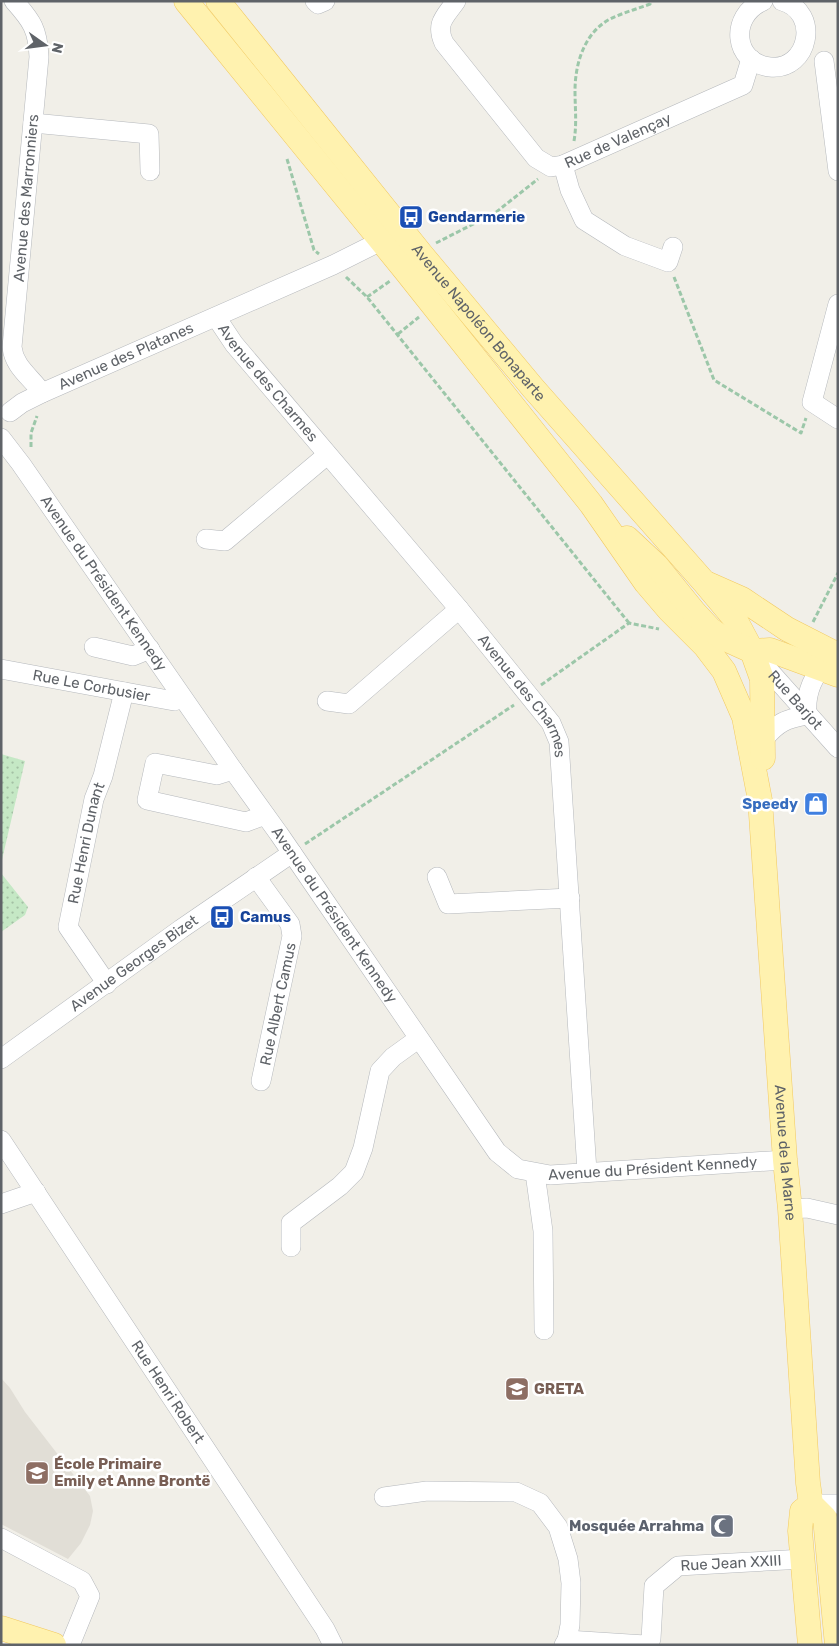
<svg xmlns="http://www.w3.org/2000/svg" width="839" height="1646" viewBox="0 0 839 1646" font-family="Rubik,sans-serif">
<defs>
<pattern id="park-dots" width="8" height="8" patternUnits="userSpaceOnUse" patternTransform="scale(1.25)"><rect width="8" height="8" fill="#c5e8c5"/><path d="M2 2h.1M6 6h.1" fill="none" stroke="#a3c0a4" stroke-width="1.8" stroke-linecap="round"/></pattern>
</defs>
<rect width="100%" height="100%" fill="#f1efe8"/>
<path fill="#e1ded6" d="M 1,1378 L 10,1388 L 25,1412 L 90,1496 L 93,1511 L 90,1525 L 81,1543 L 68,1559 L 1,1524 Z"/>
<path fill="url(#park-dots)" d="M 1,754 L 25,761 L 1,864 Z
M 1,873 L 28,907 L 25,915 L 1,932 Z"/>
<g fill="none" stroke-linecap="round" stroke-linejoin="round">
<defs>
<g id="minor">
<path d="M 14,1 C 32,21 38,30 39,57 L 12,347 C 14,367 31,377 42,393"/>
<path d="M 315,1 L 318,4 L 325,1"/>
<path id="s1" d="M 456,1 C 445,17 435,23 444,43 L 536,158 L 551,167 L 563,165 L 743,85 L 751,59"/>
<path d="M 763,1 C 729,16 733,63 770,67 C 809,71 821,12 782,1"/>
<path d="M 824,61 L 838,171"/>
<path d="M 33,123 L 149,134 L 150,171"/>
<path d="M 563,165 L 570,190 L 584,220 L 625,246 L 668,262 L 673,247"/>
<path d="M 838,304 L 812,402 L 838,419"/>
<path id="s2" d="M 216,317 L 234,344 L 459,609 L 551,723 L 559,742 L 587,1171"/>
<path id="s3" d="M 10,412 L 22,403 L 42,393 L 333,265 L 381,241"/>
<path id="s4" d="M 1,438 L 21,464 L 233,770 L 279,834 L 497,1152 L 518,1169 L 550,1175 L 785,1160"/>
<path d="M 206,539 L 225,541 L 327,455"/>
<path d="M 94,647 L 133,656 L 150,649"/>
<path id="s5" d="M 756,656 L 838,748"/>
<path id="s6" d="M 1,669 L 174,701 L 182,698"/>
<path d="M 327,701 L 349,704 L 459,609"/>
<path d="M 764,739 C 778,722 786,719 807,715 C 805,691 814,675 829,658"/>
<path d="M 233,770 L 217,775 L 155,763 L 147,800 L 246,822 L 265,815"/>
<path d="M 256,877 L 290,924 L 292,936 L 261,1081"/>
<path d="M 437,877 L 448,904 L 570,898"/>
<path id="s7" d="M 107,984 L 68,927 L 94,799 L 103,776 L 124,692"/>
<path id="s8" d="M 1,1059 L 181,929 L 292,853"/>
<path id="s9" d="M 1,1140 L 325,1629 L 333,1645"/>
<path d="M 535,1173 L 543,1231 L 544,1330"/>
<path d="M 1,1204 L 36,1192"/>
<path d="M 790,1209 L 807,1208 L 838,1215"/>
<path d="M 291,1247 L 291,1223 L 340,1186 L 354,1172 L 363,1148 L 380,1071 L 393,1057 L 418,1039"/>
<path d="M 384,1497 L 427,1491 L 516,1492 L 540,1503 L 558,1527 L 568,1559 L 571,1583 L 570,1625 L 567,1640 L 564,1645"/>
<path d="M 811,1504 L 838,1504"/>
<path d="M 1,1538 L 82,1581 L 90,1596 L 70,1645"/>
<path id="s10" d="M 567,1640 L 645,1645 L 651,1639 L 654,1586 L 678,1566 L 804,1559"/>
</g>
<g id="major">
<path id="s11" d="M 186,1 L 405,270 L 591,504 L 646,583 L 669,610 L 705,646 L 724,671 L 744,717 L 760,800 L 785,1160 L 790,1209 L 808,1483 L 811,1504 L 825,1518 L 837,1645"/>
<path id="s12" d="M 218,1 L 422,255 L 533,388 L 704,582 L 735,619 L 752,651 L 762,679 L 763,758"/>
<path d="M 627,538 L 657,566 L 695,613 L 710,629 L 721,637 L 752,651 L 770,650 L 838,675"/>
<path d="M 708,584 L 742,599 L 787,629 L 838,655"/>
<path d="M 1,1628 L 54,1645"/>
<path d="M 810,1645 L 800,1531 L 802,1511 L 811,1504"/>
</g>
</defs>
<use href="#minor" stroke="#b5b8bc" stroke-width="20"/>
<use href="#major" stroke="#f2c960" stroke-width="25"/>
<path stroke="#9cc7a9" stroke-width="3" stroke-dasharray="5 2.5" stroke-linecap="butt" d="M 574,141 C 577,124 575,108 575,91 C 575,64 584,33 610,19 C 622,13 637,9 650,4 L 649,1
M 287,159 L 314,250 L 319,254
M 436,243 L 495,213 L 538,179
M 346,277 L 367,297 L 629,623
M 674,277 L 714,380 L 801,433 L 806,418
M 367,297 L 390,281
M 398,334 L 419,317
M 31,447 L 31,433 L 37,416
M 813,622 L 838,573
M 541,685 L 629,623 L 659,629
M 305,844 L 514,705"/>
<use href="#minor" stroke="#fff" stroke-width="19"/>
<use href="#major" stroke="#fff2af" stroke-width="24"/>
</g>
<defs>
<symbol id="bus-square" viewBox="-11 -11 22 22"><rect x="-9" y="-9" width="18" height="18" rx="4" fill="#1a4fb4" stroke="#fff"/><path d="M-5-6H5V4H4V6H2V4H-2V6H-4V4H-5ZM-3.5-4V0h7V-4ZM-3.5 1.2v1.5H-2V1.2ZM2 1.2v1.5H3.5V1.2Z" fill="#fff"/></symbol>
<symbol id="shop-square" viewBox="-11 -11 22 22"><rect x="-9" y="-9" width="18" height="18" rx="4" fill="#3f7fe0" stroke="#fff"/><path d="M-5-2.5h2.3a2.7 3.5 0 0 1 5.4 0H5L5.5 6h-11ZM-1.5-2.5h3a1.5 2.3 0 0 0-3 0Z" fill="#fff"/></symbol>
<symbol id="university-square" viewBox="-11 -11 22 22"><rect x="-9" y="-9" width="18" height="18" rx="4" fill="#8d6e63" stroke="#fff"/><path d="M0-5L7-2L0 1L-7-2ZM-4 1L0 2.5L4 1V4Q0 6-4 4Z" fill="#fff"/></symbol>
<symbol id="school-square" viewBox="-11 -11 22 22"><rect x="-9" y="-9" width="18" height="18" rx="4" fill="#8d6e63" stroke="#fff"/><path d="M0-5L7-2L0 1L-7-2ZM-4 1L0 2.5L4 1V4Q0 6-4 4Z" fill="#fff"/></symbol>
<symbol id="mosque-square" viewBox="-11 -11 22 22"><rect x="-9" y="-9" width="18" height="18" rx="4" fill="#6b7280" stroke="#fff"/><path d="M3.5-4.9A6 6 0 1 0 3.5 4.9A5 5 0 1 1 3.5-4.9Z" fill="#fff"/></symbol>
</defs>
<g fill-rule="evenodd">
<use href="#bus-square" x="397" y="203" width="28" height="28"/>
<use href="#shop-square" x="802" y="790" width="28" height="28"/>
<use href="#bus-square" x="208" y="903" width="28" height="28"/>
<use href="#university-square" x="503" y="1375" width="28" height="28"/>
<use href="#school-square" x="23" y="1459" width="28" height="28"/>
<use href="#mosque-square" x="708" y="1512" width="28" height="28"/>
</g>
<g text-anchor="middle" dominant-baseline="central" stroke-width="5" stroke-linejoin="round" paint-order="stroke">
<g font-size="15" fill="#5f6368" stroke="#fff">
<text stroke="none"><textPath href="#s1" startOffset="284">Rue de Valençay</textPath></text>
<text transform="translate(26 198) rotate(-85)">Avenue des Marronniers</text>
<text stroke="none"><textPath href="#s12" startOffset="414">Avenue Napoléon Bonaparte</textPath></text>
<text stroke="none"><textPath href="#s3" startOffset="129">Avenue des Platanes</textPath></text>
<text stroke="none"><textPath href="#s2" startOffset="84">Avenue des Charmes</textPath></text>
<text stroke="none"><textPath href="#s4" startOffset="178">Avenue du Président Kennedy</textPath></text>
<text stroke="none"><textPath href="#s6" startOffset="92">Rue Le Corbusier</textPath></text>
<text stroke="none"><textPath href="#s2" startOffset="489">Avenue des Charmes</textPath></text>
<text stroke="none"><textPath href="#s5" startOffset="59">Rue Barjot</textPath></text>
<text stroke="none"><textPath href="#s7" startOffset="155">Rue Henri Dunant</textPath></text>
<text stroke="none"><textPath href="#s4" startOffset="582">Avenue du Président Kennedy</textPath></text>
<text stroke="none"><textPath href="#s8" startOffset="164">Avenue Georges Bizet</textPath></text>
<text transform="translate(278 1004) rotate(-78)">Rue Albert Camus</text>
<text stroke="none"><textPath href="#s11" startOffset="1348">Avenue de la Marne</textPath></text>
<text stroke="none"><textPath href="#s4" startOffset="1032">Avenue du Président Kennedy</textPath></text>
<text stroke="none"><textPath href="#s9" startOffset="302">Rue Henri Robert</textPath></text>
<text stroke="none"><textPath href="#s10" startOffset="224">Rue Jean XXIII</textPath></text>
</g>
<g font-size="15" font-weight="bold" fill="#164399" stroke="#fff" text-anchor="start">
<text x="428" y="217">Gendarmerie</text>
<text x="240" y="917">Camus</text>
</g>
<g font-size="15" font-weight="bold" fill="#366cbe" stroke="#fff" text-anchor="end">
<text x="798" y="804">Speedy</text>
</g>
<g font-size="15" font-weight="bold" fill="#785e54" stroke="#fff" text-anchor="start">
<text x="534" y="1389">GRETA</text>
<text x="54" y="1464">École Primaire<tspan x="54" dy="17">Emily et Anne Brontë</tspan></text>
</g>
<g font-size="15" font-weight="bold" fill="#5b616d" stroke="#fff" text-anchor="end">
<text x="704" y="1526">Mosquée Arrahma</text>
</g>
</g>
<rect width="839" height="1646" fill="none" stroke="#5f6368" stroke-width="5"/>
<g transform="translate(45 45) rotate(104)" stroke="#ffffff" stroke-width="4" paint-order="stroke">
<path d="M0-4L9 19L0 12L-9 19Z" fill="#5f6368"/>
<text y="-8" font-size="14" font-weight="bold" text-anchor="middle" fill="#5f6368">N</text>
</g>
</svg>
